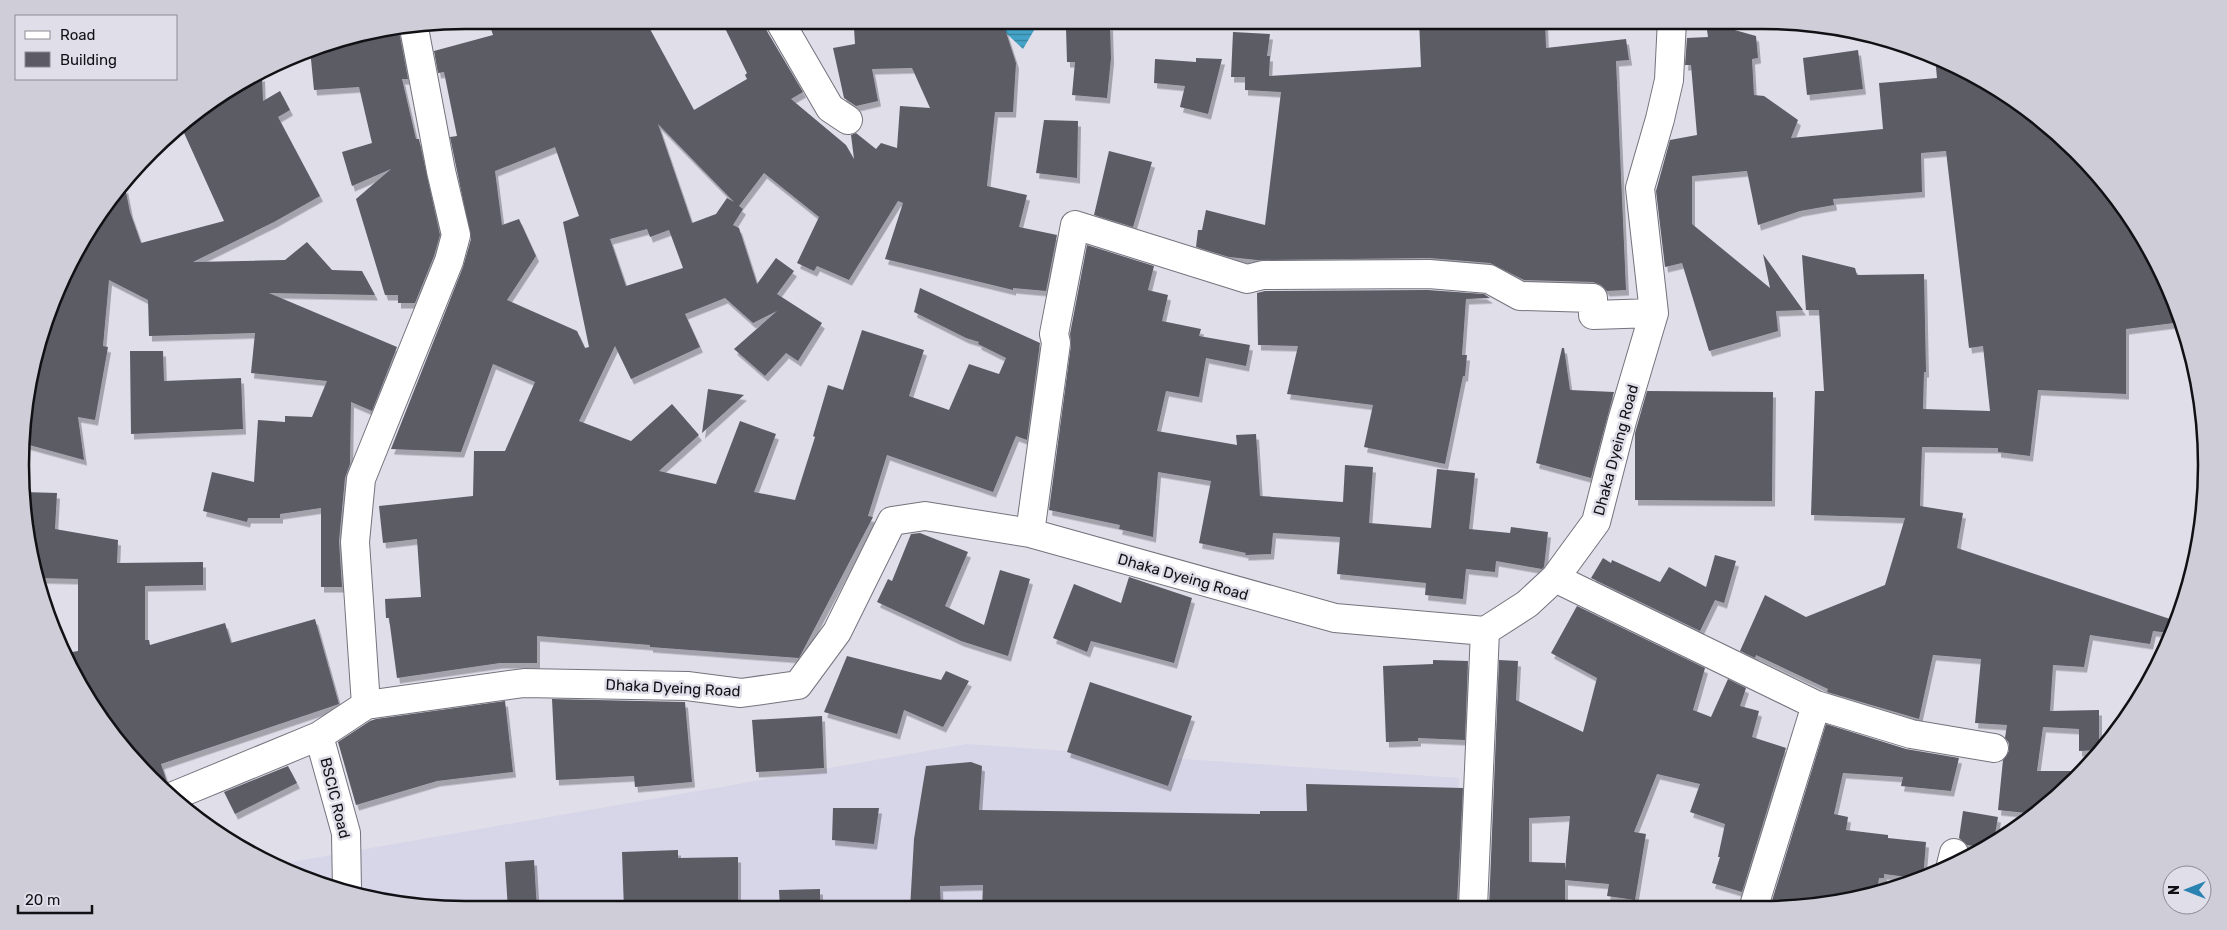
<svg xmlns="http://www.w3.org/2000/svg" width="2227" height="930" viewBox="0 0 2227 930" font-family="Rubik,sans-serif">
<defs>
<pattern id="water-rules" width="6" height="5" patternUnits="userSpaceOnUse" patternTransform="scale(1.25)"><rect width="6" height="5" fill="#43a2c6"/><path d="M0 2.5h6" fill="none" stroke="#3783a0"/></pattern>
<filter id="shadow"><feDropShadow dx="3" dy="5.5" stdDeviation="0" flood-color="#0004"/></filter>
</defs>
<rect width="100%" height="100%" fill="#dfdee9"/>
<path fill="#d7d5e8" d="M 967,744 L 1459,778 L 1450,907 L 465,910 L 322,886 L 280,864 Z"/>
<path fill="url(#water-rules)" d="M 992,20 L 1040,20 L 1023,49 Z"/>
<path fill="#5c5b65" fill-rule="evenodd" filter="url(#shadow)" d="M 488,20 L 645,20 L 694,110 L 747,79 L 745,75 L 747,73 L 721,20 L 763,20 L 765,28 L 803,92 L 791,99 L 846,145 L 854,159 L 851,135 L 856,133 L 876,149 L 881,143 L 897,148 L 900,106 L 930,108 L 912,68 L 872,69 L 878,101 L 856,106 L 844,98 L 833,48 L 855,44 L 854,28 L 909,24 L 909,20 L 1002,20 L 1016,63 L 1013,112 L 995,112 L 987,186 L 1027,195 L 1019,227 L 1057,235 L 1046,291 L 1013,288 L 1013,290 L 885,259 L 903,203 L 898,201 L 849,280 L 817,266 L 814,271 L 797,263 L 819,217 L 764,173 L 739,206 L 743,209 L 733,225 L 739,228 L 757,284 L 776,258 L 794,271 L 777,294 L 822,323 L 798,361 L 786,353 L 765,376 L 734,349 L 777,311 L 753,323 L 725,298 L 685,314 L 700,347 L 631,379 L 615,346 L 579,421 L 631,441 L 672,404 L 699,435 L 659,471 L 716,484 L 740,421 L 776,434 L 754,492 L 795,500 L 815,437 L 813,436 L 828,385 L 843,390 L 862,330 L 924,350 L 909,396 L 949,410 L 969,364 L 999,374 L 1006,358 L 978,344 L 979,342 L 966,338 L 914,312 L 920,288 L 1040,343 L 1027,440 L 1016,436 L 993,492 L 887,455 L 868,516 L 873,517 L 799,658 L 650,647 L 650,645 L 537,636 L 537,663 L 500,663 L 397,678 L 389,618 L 386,618 L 385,599 L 421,597 L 417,539 L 383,543 L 379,506 L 473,496 L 474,451 L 505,451 L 535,382 L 493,364 L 461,452 L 391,449 L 463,267 L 471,239 L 450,137 L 457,136 L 444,72 L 438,73 L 434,51 L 493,35 ZM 658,124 L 734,202 L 727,198 L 716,214 L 692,223 ZM 555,147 L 579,216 L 563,222 L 589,347 L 585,348 L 577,331 L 507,300 L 536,256 L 519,219 L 502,225 L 495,171 ZM 647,229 L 650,237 L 669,230 L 683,268 L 626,286 L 610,239 Z
M 1419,20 L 1545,20 L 1546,48 L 1626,39 L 1629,60 L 1616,61 L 1626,290 L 1607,291 L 1601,285 L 1593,282 L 1524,280 L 1490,263 L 1429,258 L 1257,260 L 1229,257 L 1196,247 L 1198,230 L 1202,230 L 1206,210 L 1265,225 L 1281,92 L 1245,90 L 1245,77 L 1231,77 L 1233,32 L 1270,34 L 1267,56 L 1270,56 L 1269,76 L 1421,67 Z
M 1731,20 L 1731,29 L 1756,36 L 1758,58 L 1752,59 L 1754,95 L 1764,96 L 1798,120 L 1791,138 L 1883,129 L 1879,83 L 1937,78 L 1935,57 L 1985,80 L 2056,131 L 2115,194 L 2161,268 L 2182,322 L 2126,329 L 2126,394 L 2038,390 L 2030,456 L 1998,452 L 1998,448 L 1922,447 L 1920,506 L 1963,513 L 1957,548 L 2176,621 L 2170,633 L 2153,631 L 2150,644 L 2090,635 L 2084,667 L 2053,665 L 2050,711 L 2099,710 L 2099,750 L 2079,751 L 2079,729 L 2043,727 L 2037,771 L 2080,771 L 2036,814 L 1998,810 L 2003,760 L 2009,751 L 2009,743 L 2005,738 L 2007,725 L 1975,723 L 1981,659 L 1933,655 L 1919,719 L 1827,692 L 1828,689 L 1756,655 L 1755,658 L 1740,651 L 1765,595 L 1806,617 L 1885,585 L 1905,518 L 1811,515 L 1815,391 L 1824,391 L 1819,310 L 1806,310 L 1802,255 L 1855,268 L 1857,275 L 1924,274 L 1926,372 L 1924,372 L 1923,409 L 1990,411 L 1983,346 L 1969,348 L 1946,151 L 1921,153 L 1922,192 L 1833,199 L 1834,205 L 1800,211 L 1758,225 L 1747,171 L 1692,176 L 1692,224 L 1770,288 L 1763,254 L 1803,310 L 1776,311 L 1778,331 L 1709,351 L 1682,263 L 1665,267 L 1656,191 L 1670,140 L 1697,135 L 1691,65 L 1685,65 L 1687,38 L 1708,37 L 1706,23 Z
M 1110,25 L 1111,58 L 1107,98 L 1072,95 L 1075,62 L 1067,62 L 1066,28 Z
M 399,31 L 408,79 L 402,79 L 416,139 L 419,139 L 440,235 L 434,256 L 415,303 L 398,303 L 398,295 L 385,295 L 356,199 L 391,169 L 352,186 L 342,152 L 372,143 L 359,87 L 314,90 L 310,49 L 322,44 Z
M 1858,50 L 1863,89 L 1807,95 L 1803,58 Z
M 1196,58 L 1222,59 L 1208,114 L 1180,107 L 1185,86 L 1154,83 L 1155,59 L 1196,62 Z
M 262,76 L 263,101 L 280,91 L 290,110 L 278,117 L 320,196 L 274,222 L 193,262 L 285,260 L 307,242 L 332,270 L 362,271 L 375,295 L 269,293 L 397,347 L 372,411 L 351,402 L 350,464 L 345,478 L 339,541 L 342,587 L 321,587 L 321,508 L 280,514 L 280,518 L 248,518 L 247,522 L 203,511 L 212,472 L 254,482 L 258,420 L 285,422 L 285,416 L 312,417 L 327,381 L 251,373 L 255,333 L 149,336 L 148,300 L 109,280 L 103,346 L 108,347 L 95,420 L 78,417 L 84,460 L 22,443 L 31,408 L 26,407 L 31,372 L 79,243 L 125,187 L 130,212 L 141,243 L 224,221 L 180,124 L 243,79 L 249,77 Z
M 1044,120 L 1078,121 L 1077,178 L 1036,173 Z
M 1109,151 L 1152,162 L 1133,227 L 1094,215 Z
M 1087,245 L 1154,266 L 1148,290 L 1168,295 L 1162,321 L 1201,329 L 1199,336 L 1250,345 L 1246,366 L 1206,358 L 1199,397 L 1166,391 L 1157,431 L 1237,445 L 1236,435 L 1256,434 L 1260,496 L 1343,502 L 1345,465 L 1373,467 L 1369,523 L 1431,528 L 1437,469 L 1475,473 L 1469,529 L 1510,533 L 1511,527 L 1548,532 L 1544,567 L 1542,569 L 1496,561 L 1495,572 L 1466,569 L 1463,599 L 1425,595 L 1426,583 L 1337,574 L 1340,537 L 1273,533 L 1271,554 L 1245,555 L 1246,553 L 1199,543 L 1211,481 L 1158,472 L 1153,537 L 1119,529 L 1120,525 L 1049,510 L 1071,345 L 1070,334 Z
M 1428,290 L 1484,294 L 1490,298 L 1466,299 L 1462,355 L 1467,355 L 1465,376 L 1463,376 L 1445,464 L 1364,447 L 1373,405 L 1287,394 L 1298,346 L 1258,345 L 1257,293 L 1265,291 Z
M 1562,348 L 1564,348 L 1570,390 L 1614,392 L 1591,478 L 1536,463 Z
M 130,351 L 163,351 L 164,381 L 241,378 L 243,429 L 131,434 Z
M 708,389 L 744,395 L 702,433 Z
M 1647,391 L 1773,392 L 1772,501 L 1635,500 L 1635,433 Z
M 23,492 L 57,493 L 55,529 L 118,540 L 117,563 L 203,562 L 203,585 L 145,586 L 145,640 L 149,640 L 150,645 L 225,623 L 231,643 L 315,619 L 339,704 L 161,764 L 167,782 L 160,786 L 130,758 L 80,688 L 66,653 L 78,651 L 78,579 L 38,578 L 35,535 L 27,535 Z
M 920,533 L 968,552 L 945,606 L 984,625 L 1000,570 L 1030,579 L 1008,656 L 961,641 L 877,602 L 888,579 L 892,581 L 911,534 Z
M 1715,555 L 1736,561 L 1724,603 L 1715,600 L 1700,631 L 1591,578 L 1603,558 L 1611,563 L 1612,560 L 1660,582 L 1669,567 L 1706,587 Z
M 1129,577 L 1192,598 L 1174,663 L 1091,641 L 1087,652 L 1053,638 L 1074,584 L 1121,603 Z
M 1577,606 L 1705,668 L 1693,710 L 1711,717 L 1728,679 L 1746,688 L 1740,706 L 1759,711 L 1752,737 L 1786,748 L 1742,892 L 1712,883 L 1720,857 L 1718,857 L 1725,824 L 1690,812 L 1700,784 L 1657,774 L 1634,832 L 1646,834 L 1635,900 L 1607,896 L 1609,884 L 1565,880 L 1565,907 L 1489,907 L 1499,660 L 1518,661 L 1516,700 L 1583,732 L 1597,678 L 1551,653 ZM 1570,816 L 1565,870 L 1565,863 L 1529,862 L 1529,818 Z
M 847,656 L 941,680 L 946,671 L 969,681 L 943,727 L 904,710 L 897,734 L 824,712 Z
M 1433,660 L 1468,661 L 1465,740 L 1418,738 L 1418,741 L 1386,742 L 1383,666 L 1433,664 Z
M 1090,682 L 1192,716 L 1168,786 L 1067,752 Z
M 552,699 L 685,702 L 692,782 L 635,787 L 634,776 L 556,780 Z
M 505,701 L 513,772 L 437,781 L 356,805 L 338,742 L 370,721 L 376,719 Z
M 822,716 L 824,768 L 756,772 L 752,720 Z
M 1826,724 L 1906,749 L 1959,758 L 1951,791 L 1901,786 L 1903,777 L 1843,773 L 1834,814 L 1848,817 L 1846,830 L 1888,835 L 1888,838 L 1926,842 L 1923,879 L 1884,874 L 1884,878 L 1879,878 L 1877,891 L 1820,906 L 1771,904 Z
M 971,762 L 982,766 L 979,810 L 1260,814 L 1260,811 L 1307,811 L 1306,784 L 1463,788 L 1457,904 L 1305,903 L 1305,908 L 982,909 L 983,885 L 940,886 L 941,909 L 910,909 L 914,839 L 926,766 Z
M 288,766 L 297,783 L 235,814 L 224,792 Z
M 833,808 L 879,808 L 874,844 L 832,840 Z
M 1963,811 L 1998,817 L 1994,840 L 1982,847 L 1967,845 L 1959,838 Z
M 678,850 L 678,858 L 738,857 L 738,909 L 624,910 L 622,852 Z
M 534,860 L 537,910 L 508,910 L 505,862 Z
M 820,889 L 820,909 L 780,909 L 779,890 Z"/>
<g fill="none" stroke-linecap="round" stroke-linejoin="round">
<defs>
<path id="minor" d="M 779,20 L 830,108 L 848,120
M 1030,533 L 1056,343 L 1054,334 L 1075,225 L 1247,279 L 1263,275 L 1429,274 L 1489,279 L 1520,296 L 1593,298 L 1593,315 L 1654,313
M 1555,578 L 1816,705 L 1911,734 L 1994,748
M 366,705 L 355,542 L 361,479 L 449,261 L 456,235 L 441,171 L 414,28
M 319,736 L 346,833 L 347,890
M 171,797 L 319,736 L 366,705 L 524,683 L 687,686 L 741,693 L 798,685 L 837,632 L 892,521 L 925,516 L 1030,533 L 1335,618 L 1485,631 L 1527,604 L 1555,578 L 1596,522 L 1622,421 L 1654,313 L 1640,188 L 1660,119 L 1669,80 L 1672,20
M 1951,865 L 1954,853
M 1754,906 L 1816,705
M 1473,907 L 1485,631"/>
</defs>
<use href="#minor" stroke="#74737d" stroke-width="30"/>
<use href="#minor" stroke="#fff" stroke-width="28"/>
</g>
<g text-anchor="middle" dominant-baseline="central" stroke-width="5" stroke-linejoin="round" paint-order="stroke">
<g font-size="15" fill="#111115" stroke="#dfdee9">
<text transform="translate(1616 450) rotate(-75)">Dhaka Dyeing Road</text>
<text transform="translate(1183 577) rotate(16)">Dhaka Dyeing Road</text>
<text transform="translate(673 688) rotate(3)">Dhaka Dyeing Road</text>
<text transform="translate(335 798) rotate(76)">BSCIC Road</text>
</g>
</g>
<path d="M0 0H2227V930H0ZM465 29H1762A436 436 0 0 1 2198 465V465A436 436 0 0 1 1762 901H465A436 436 0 0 1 29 465V465A436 436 0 0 1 465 29Z" fill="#cfced8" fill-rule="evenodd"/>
<path fill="none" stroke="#111115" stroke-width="2.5" d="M465 29H1762A436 436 0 0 1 2198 465V465A436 436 0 0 1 1762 901H465A436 436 0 0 1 29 465V465A436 436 0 0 1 465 29Z"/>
<rect x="15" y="15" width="162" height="65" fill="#dfdee9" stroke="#8d8c94"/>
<rect x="25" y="31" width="25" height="8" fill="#ffffff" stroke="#8d8c94"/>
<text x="60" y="40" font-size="15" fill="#111115">Road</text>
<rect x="25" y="52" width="25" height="15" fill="#5c5b65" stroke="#8d8c94"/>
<text x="60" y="65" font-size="15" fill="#111115">Building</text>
<g transform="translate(2187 890) rotate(270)"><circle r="24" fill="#dfdee9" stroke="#8d8c94"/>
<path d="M0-4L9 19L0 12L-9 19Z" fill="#2a83b1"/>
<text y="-8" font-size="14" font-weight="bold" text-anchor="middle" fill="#111115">N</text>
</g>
<path d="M18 905v8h74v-8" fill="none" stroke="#111115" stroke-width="2.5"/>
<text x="25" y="905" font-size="15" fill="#111115" stroke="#dfdee9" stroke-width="4" paint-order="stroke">20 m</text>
</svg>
